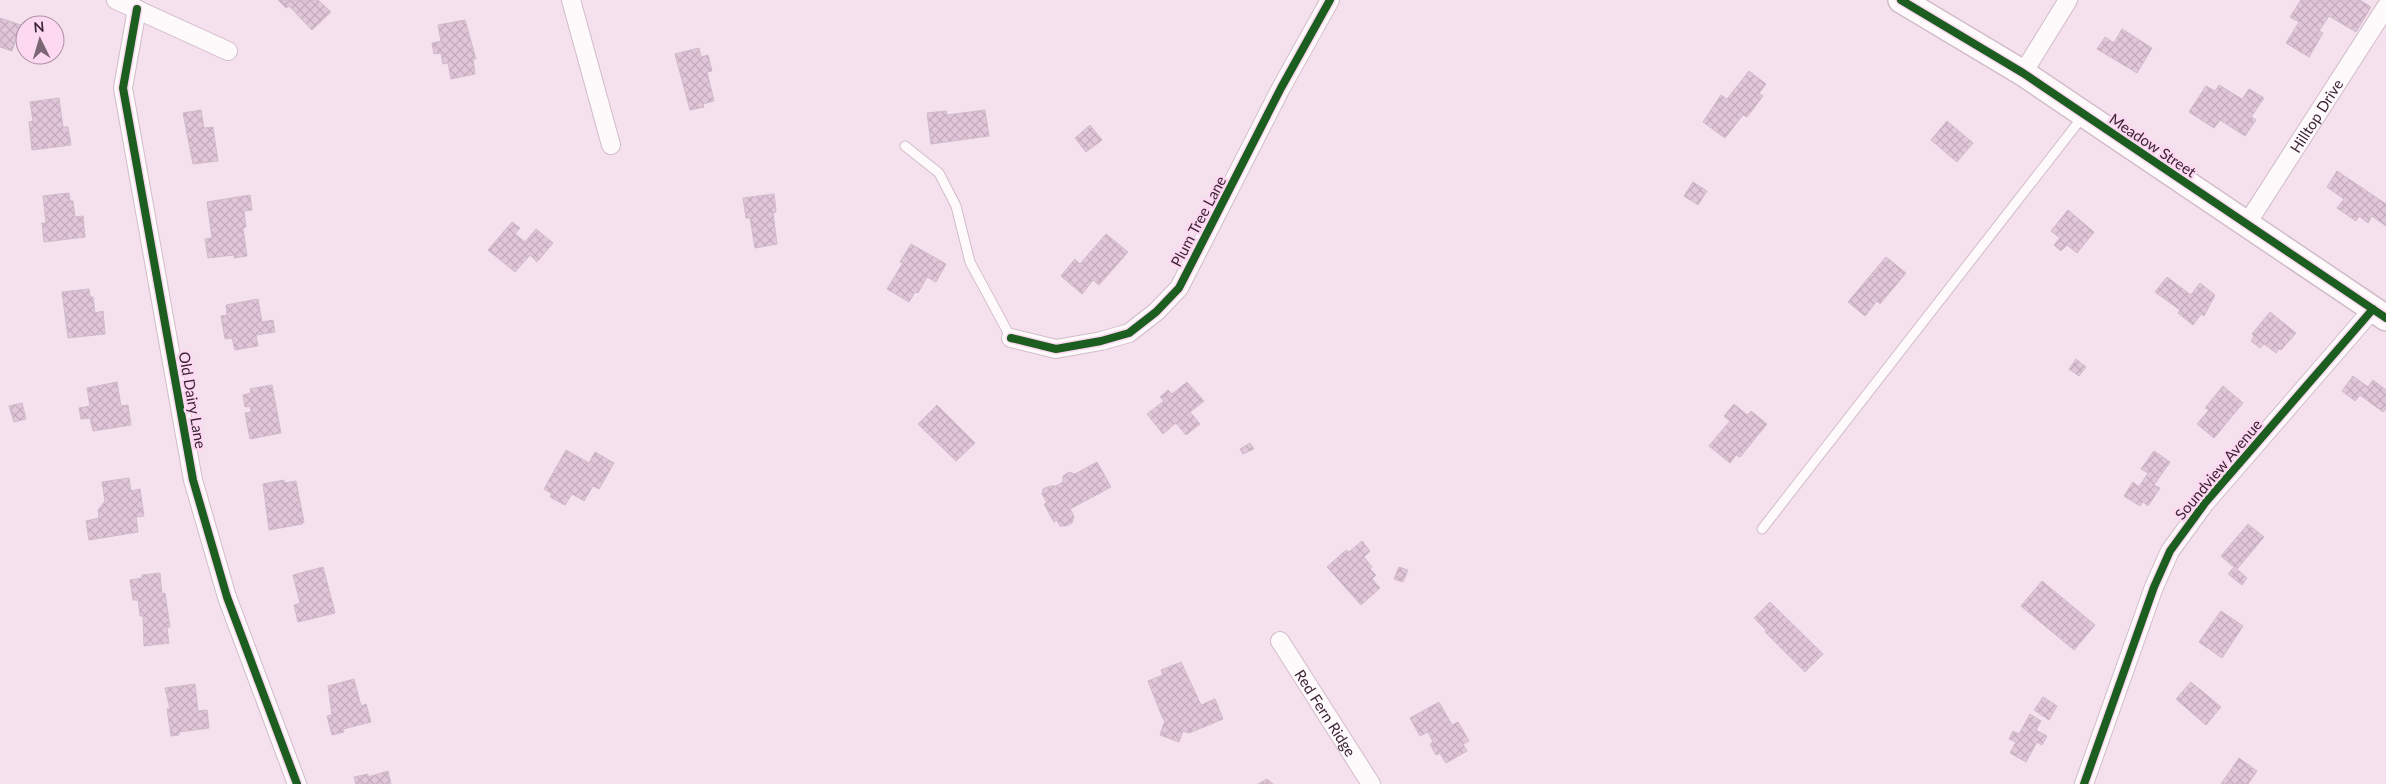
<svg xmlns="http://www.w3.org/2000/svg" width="2386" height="784" viewBox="0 0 2386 784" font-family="Lato,sans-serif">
<defs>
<pattern id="building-cross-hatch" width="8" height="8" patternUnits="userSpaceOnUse" patternTransform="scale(1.25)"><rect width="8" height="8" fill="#e1c6d9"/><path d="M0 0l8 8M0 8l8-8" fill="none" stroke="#c2aabb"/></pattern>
</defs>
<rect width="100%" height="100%" fill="#f5e0ee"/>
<path fill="url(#building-cross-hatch)" stroke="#d0bbc9" d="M 278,0 L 318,0 L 331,12 L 312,30 L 289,6 L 286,8 Z
M 2301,0 L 2360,0 L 2371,7 L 2356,32 L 2329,16 L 2319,31 L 2323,33 L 2309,57 L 2286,43 L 2299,22 L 2290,17 Z
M 0,18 L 21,25 L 12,51 L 0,47 Z
M 465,20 L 476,59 L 473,59 L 475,74 L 451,79 L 448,63 L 443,64 L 441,53 L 434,54 L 432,43 L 441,41 L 438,25 Z
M 2122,29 L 2152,48 L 2137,73 L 2097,49 L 2105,37 L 2114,43 Z
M 699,48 L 701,57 L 708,55 L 712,71 L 707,72 L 714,101 L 703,104 L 704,107 L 690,110 L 675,54 Z
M 1749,71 L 1766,84 L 1759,93 L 1763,96 L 1747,117 L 1743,115 L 1725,138 L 1703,122 L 1721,95 L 1727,99 Z
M 2219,85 L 2242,99 L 2249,89 L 2264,98 L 2251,117 L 2256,120 L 2245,136 L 2220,120 L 2214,128 L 2189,112 L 2206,86 L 2215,91 Z
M 59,98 L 63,127 L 68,127 L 71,145 L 32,150 L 29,122 L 33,121 L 30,102 Z
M 201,110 L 204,128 L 213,127 L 218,161 L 193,164 L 183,113 Z
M 985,110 L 989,136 L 931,144 L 927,113 L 946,111 L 947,115 Z
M 1947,121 L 1973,143 L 1957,162 L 1931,140 Z
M 1090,125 L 1102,140 L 1086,152 L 1075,138 Z
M 2337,171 L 2386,204 L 2386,226 L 2372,216 L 2368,223 L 2359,216 L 2356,221 L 2337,208 L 2344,199 L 2327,187 Z
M 1693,182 L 1707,191 L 1698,205 L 1684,196 Z
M 69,193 L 70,201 L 73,201 L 75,217 L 83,216 L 85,237 L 44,242 L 42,223 L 46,223 L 43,196 Z
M 774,194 L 776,212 L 773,213 L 777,244 L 755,248 L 750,218 L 746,218 L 743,198 Z
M 250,195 L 252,210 L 244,211 L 246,227 L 243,228 L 247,256 L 234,258 L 234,255 L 208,258 L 205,239 L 212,238 L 207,202 Z
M 2068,210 L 2094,232 L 2077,253 L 2067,245 L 2061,251 L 2054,245 L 2060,238 L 2051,231 Z
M 512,222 L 520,228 L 515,234 L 525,242 L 536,229 L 553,243 L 537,262 L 530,255 L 515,272 L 488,250 Z
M 1106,234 L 1128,252 L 1099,285 L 1093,280 L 1082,294 L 1061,276 L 1075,259 L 1080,264 Z
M 911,244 L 946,264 L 936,282 L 927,277 L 918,293 L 915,292 L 909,302 L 887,289 L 903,263 L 900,262 Z
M 1886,257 L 1906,273 L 1880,304 L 1877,301 L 1865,316 L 1848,302 Z
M 2167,277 L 2191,295 L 2200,283 L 2215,295 L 2204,316 L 2201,314 L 2193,325 L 2178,313 L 2180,310 L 2155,292 Z
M 89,289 L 90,297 L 93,297 L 95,313 L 103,311 L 105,334 L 68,338 L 62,292 Z
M 258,299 L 262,322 L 273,320 L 275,332 L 256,335 L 258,346 L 235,350 L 232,338 L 225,339 L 221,316 L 227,315 L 226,305 Z
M 2270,312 L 2296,333 L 2281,350 L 2279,349 L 2276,353 L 2264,344 L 2260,348 L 2251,341 L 2254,336 L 2252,334 Z
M 2076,359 L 2086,367 L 2079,376 L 2069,369 Z
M 2353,376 L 2368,387 L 2373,380 L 2386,390 L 2386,409 L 2383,412 L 2360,395 L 2355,401 L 2342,391 Z
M 117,382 L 121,406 L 128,405 L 131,425 L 93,431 L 90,418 L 81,419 L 79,408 L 90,406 L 87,388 Z
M 1187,382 L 1204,401 L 1190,412 L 1200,424 L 1186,435 L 1176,423 L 1163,434 L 1147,414 L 1164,401 L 1160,397 L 1168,390 L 1172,394 Z
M 272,385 L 281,433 L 250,439 L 245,413 L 251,412 L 250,406 L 245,407 L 243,395 L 251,393 L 250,389 Z
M 2223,386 L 2243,403 L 2214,438 L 2197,424 L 2209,410 L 2205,408 Z
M 22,403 L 26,419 L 14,422 L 9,406 Z
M 1734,404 L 1747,415 L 1751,411 L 1767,424 L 1740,457 L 1736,455 L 1730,463 L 1709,446 L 1730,421 L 1724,416 Z
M 937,405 L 975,443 L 956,461 L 918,424 Z
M 1250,443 L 1254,449 L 1243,454 L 1240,449 Z
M 566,450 L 589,463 L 595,452 L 614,463 L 599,489 L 593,486 L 584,501 L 572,494 L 565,505 L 550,497 L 552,494 L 544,489 Z
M 2154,451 L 2170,462 L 2154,485 L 2160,488 L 2148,506 L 2143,502 L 2140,506 L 2124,496 L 2133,482 L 2139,487 L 2148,473 L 2141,469 Z
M 1097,462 L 1111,487 L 1070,509 L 1074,516 L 1072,523 L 1066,526 L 1060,526 L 1057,520 L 1054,522 L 1044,504 L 1047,503 L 1042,494 L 1043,489 L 1050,486 L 1056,486 L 1063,482 L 1063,476 L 1069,472 L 1075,474 Z
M 129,478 L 131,491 L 140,489 L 144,516 L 136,517 L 138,532 L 89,540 L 86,521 L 99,518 L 98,510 L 105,501 L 102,482 Z
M 284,480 L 284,483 L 296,481 L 304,522 L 302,524 L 269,530 L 263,484 Z
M 2248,524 L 2264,537 L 2237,569 L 2247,578 L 2242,585 L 2228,574 L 2234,567 L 2221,556 Z
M 1362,541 L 1370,551 L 1364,557 L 1372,567 L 1370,569 L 1376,575 L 1372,579 L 1380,588 L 1361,605 L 1327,567 L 1346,550 L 1349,552 Z
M 323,567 L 335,613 L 298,622 L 294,605 L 300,603 L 293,575 Z
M 1399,567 L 1408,570 L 1403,582 L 1394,579 Z
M 160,573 L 162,594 L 165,593 L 170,627 L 167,628 L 169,643 L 144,646 L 143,616 L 140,616 L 138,600 L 133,600 L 130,580 L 142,578 L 142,575 Z
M 2042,581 L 2095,625 L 2074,650 L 2021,606 Z
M 1770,602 L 1823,654 L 1805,672 L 1765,632 L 1766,630 L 1754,618 Z
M 2221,611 L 2243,626 L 2222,658 L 2199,642 Z
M 1181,662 L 1201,705 L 1215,699 L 1223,719 L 1189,733 L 1183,731 L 1179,742 L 1160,735 L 1165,720 L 1163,719 L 1148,681 L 1163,675 L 1161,670 Z
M 354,679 L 361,706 L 366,704 L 371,722 L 343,729 L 344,732 L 332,735 L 327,716 L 332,715 L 328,686 Z
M 2191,682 L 2221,707 L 2206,725 L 2176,699 Z
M 195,684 L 198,711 L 207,710 L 209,728 L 179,732 L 179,735 L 171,736 L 167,709 L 170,709 L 165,688 Z
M 2043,697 L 2057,706 L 2049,720 L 2034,710 Z
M 1439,702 L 1452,725 L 1458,722 L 1469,741 L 1463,744 L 1467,751 L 1446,763 L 1440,753 L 1436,755 L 1430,744 L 1433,742 L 1428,732 L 1420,736 L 1410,718 Z
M 2030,714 L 2041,721 L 2036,730 L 2047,736 L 2042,745 L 2037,742 L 2026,762 L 2010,753 L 2016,742 L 2009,739 L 2013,731 L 2019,734 Z
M 2239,758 L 2257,771 L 2248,784 L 2221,784 Z
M 388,771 L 391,784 L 356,784 L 354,777 L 368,774 L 368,777 Z
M 1267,779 L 1273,784 L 1258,784 Z"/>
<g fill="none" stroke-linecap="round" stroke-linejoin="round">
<defs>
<path id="lane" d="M 905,146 L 939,173 L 956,206 L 970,262 L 1011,338
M 1762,529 L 2084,115"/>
<g id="street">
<path d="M 116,0 L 228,51"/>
<path d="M 571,0 L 611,145"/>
<path d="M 137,9 L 123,88 L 193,480 L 227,597 L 297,784"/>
<path d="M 2023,73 L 2068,0"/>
<path id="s1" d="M 2246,225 L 2386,7"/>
<path d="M 1011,338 L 1056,349 L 1101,341 L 1129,333 L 1156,312 L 1179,288 L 1281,88 L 1330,0"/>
<path id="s2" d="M 1280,641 L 1371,784"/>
<path d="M 2084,784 L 2154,587 L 2170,551 L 2205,503 L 2373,309"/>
</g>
<path id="secondary" d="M 1901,0 L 2023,73 L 2386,318"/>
</defs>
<use href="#lane" stroke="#d1bcca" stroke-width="11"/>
<use href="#street" stroke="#d1bcca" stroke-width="20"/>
<use href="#secondary" stroke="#d1bcca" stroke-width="28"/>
<use href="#lane" stroke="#fefafc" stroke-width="9"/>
<use href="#street" stroke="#fefafc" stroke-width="18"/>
<use href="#secondary" stroke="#fefafc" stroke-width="25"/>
<defs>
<path id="cycleway" d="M 1901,0 L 2023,73 L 2386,318
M 137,9 L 123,88 L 193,480 L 227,597 L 297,784
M 1011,338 L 1056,349 L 1101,341 L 1129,333 L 1156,312 L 1179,288 L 1281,88 L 1330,0
M 2084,784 L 2154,587 L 2170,551 L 2205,503 L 2373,309"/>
</defs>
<use href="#cycleway" stroke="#fdd8f1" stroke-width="11"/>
<use href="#cycleway" stroke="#1b5e20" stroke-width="8"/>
</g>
<g text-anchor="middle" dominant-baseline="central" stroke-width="5" stroke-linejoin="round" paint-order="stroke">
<g font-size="15" fill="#3b2434" stroke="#fdd8f1">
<text stroke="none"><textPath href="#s1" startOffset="130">Hilltop Drive</textPath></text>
<text transform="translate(2153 145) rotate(34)">Meadow Street</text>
<text transform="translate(1198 221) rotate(-62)">Plum Tree Lane</text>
<text transform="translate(193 400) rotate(80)">Old Dairy Lane</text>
<text transform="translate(2218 469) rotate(-50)">Soundview Avenue</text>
<text stroke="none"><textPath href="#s2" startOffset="85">Red Fern Ridge</textPath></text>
</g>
</g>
<g transform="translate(40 40) rotate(355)"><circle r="24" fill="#fdd8f1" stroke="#af90a5"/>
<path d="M0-4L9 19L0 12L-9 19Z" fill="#7c6675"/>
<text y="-8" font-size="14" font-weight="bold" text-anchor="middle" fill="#3b2434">N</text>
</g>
</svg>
